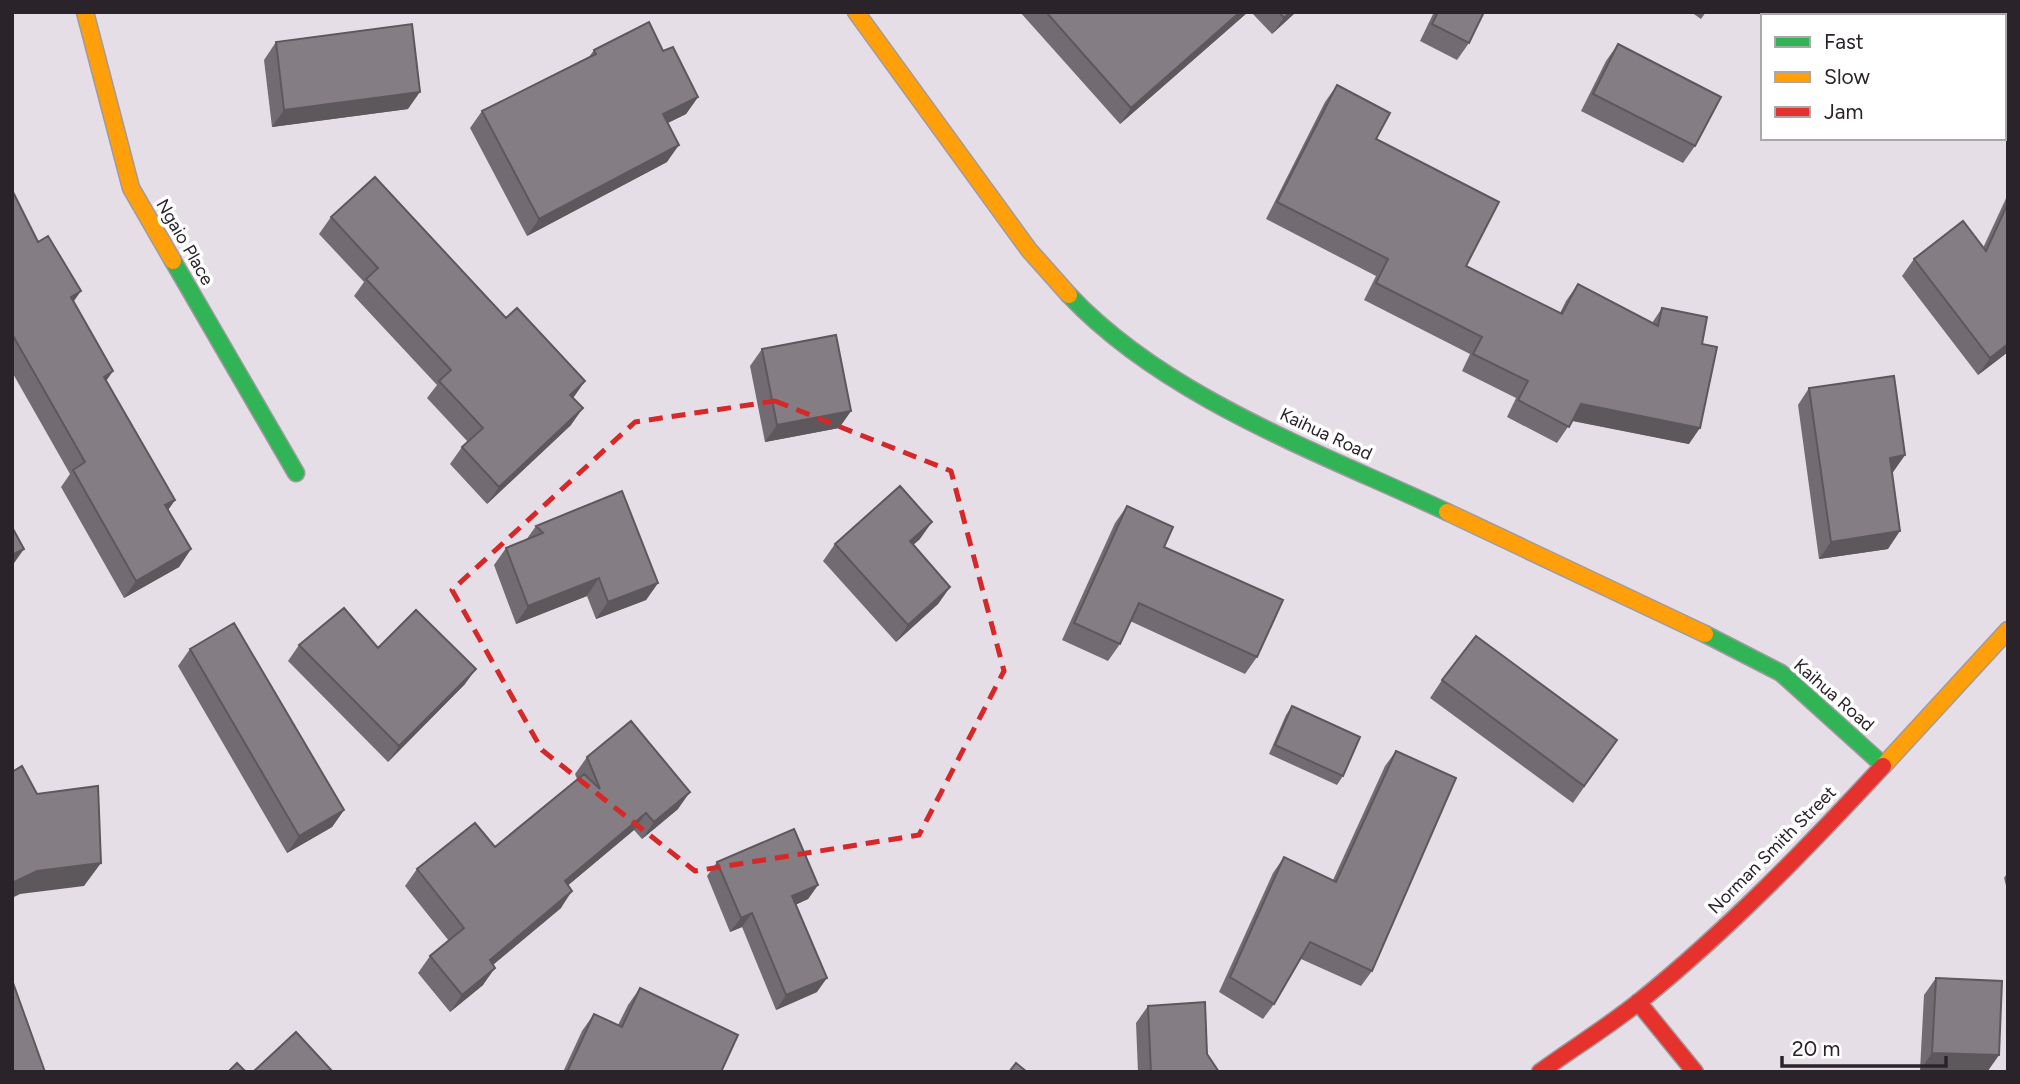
<svg xmlns="http://www.w3.org/2000/svg" width="2020" height="1084" viewBox="0 0 2020 1084" font-family="Figtree,sans-serif">
<rect width="100%" height="100%" fill="#e6dee6"/>
<g fill="none" stroke-linecap="round" stroke-linejoin="round">
<defs>
<path id="fast" d="M 173,261 L 296,473
M 1069,295 C 1166,398 1321,453 1447,512
M 1705,634 L 1781,673 L 1883,765"/>
<path id="slow" d="M 85,12 L 131,188 L 173,261
M 856,12 L 1029,250 L 1069,295
M 1447,512 L 1705,634
M 1883,766 L 2008,630"/>
<path id="jam" d="M 1638,1002 L 1695,1072
M 1540,1072 C 1573,1048 1609,1026 1640,1001 C 1728,930 1807,848 1883,766"/>
</defs>
<use href="#fast" stroke="#a09aa0" stroke-width="19"/>
<use href="#slow" stroke="#a09aa0" stroke-width="19"/>
<use href="#jam" stroke="#a09aa0" stroke-width="19"/>
<use href="#fast" stroke="#30b455" stroke-width="16"/>
<use href="#slow" stroke="#ff9f0a" stroke-width="16"/>
<use href="#jam" stroke="#e5322d" stroke-width="16"/>
</g>
<path fill="#726c72" d="M 1020,12 L 1248,12 L 1120,124 Z
M 1251,12 L 1296,12 L 1272,34 Z
M 1434,12 L 1484,12 L 1469,43 L 1457,60 L 1420,41 Z
M 1691,12 L 1706,12 L 1701,19 Z
M 276,42 L 408,109 L 272,127 L 264,60 Z
M 1618,44 L 1695,146 L 1683,163 L 1581,111 L 1606,61 Z
M 594,50 L 663,51 L 698,97 L 686,114 L 668,123 L 667,162 L 527,236 L 470,128 L 482,111 L 589,57 Z
M 1337,85 L 1376,139 L 1466,266 L 1560,313 L 1566,301 L 1578,284 L 1652,323 L 1662,308 L 1702,344 L 1689,444 L 1572,421 L 1557,443 L 1507,417 L 1516,398 L 1462,371 L 1470,354 L 1364,300 L 1376,276 L 1266,219 L 1325,102 Z
M 12,190 L 38,242 L 113,371 L 106,381 L 175,500 L 168,510 L 191,549 L 179,567 L 124,598 L 61,487 L 70,474 L 12,372 Z
M 2008,194 L 2008,352 L 1978,375 L 1902,276 L 1914,259 L 1983,248 Z
M 331,217 L 506,318 L 585,381 L 573,398 L 571,425 L 487,504 L 450,464 L 462,447 L 468,442 L 427,398 L 437,385 L 354,296 L 364,282 L 319,234 Z
M 762,349 L 851,411 L 839,428 L 765,442 L 750,366 Z
M 1809,388 L 1905,455 L 1893,472 L 1892,473 L 1888,549 L 1819,559 L 1798,405 Z
M 1127,506 L 1164,547 L 1257,657 L 1245,674 L 1130,621 L 1120,644 L 1108,661 L 1062,640 L 1115,523 Z
M 536,526 L 658,583 L 646,600 L 596,619 L 587,596 L 516,624 L 494,565 L 506,548 L 526,540 Z
M 920,539 L 913,545 L 950,587 L 938,604 L 896,642 L 823,561 L 835,544 Z
M 299,645 L 378,648 L 465,684 L 388,762 L 288,661 Z
M 190,649 L 344,810 L 332,827 L 287,853 L 178,666 Z
M 1442,680 L 1617,740 L 1573,803 L 1430,698 Z
M 1292,706 L 1343,776 L 1337,785 L 1269,754 L 1286,715 Z
M 1396,751 L 1372,971 L 1361,986 L 1301,959 L 1274,1004 L 1263,1019 L 1219,992 L 1273,873 L 1284,857 L 1333,880 L 1385,766 Z
M 587,757 L 678,809 L 642,839 L 634,830 L 568,885 L 561,908 L 493,965 L 483,985 L 450,1012 L 418,973 L 430,956 L 449,941 L 405,886 L 417,869 L 495,847 L 577,779 L 575,774 Z
M 717,862 L 818,885 L 808,899 L 795,905 L 817,992 L 776,1010 L 742,927 L 730,932 L 707,876 Z
M 2008,872 L 2008,893 L 2004,878 Z
M 1936,978 L 1999,1055 L 1987,1072 L 1920,1070 L 1924,995 Z
M 640,988 L 721,1072 L 563,1072 L 582,1031 L 594,1014 L 618,1025 L 628,1005 Z
M 1148,1006 L 1207,1054 L 1219,1072 L 1138,1072 L 1136,1023 Z"/>
<path fill="#5c585c" d="M 1240,12 L 1248,12 L 1120,124 L 1131,108 Z
M 1290,12 L 1296,12 L 1272,34 L 1284,18 Z
M 420,92 L 408,109 L 272,127 L 284,110 Z
M 698,97 L 686,114 L 651,131 L 663,114 Z
M 679,145 L 667,162 L 527,236 L 539,219 Z
M 81,291 L 69,308 L 71,297 Z
M 2008,344 L 2008,352 L 1978,375 L 1990,358 Z
M 113,371 L 101,388 L 104,377 Z
M 585,381 L 573,398 L 570,395 Z
M 1581,404 L 1700,428 L 1689,444 L 1569,420 Z
M 583,408 L 571,425 L 487,504 L 499,487 Z
M 851,411 L 839,428 L 765,442 L 777,425 Z
M 1905,455 L 1893,472 L 1878,475 L 1890,458 Z
M 175,500 L 163,517 L 165,505 Z
M 932,522 L 920,539 L 898,558 L 910,541 Z
M 1900,531 L 1888,549 L 1819,559 L 1831,542 Z
M 24,549 L 12,566 L 12,555 Z
M 191,549 L 179,567 L 124,598 L 136,581 Z
M 599,578 L 587,596 L 516,624 L 528,606 Z
M 658,583 L 646,600 L 596,619 L 608,602 Z
M 950,587 L 938,604 L 896,642 L 908,625 Z
M 476,669 L 465,684 L 388,762 L 399,746 Z
M 690,792 L 678,809 L 642,839 L 654,822 Z
M 344,810 L 332,827 L 287,853 L 299,836 Z
M 646,813 L 634,830 L 553,898 L 565,881 Z
M 101,863 L 84,886 L 20,894 L 12,898 L 12,883 L 37,871 Z
M 818,885 L 808,899 L 782,911 L 792,896 Z
M 572,891 L 561,908 L 478,977 L 490,960 Z
M 752,913 L 742,927 L 730,932 L 741,918 Z
M 495,968 L 483,985 L 450,1012 L 462,995 Z
M 827,978 L 817,992 L 776,1010 L 786,995 Z
M 1932,1053 L 1999,1055 L 1987,1072 L 1920,1070 Z"/>
<path fill="#847e84" stroke="#5c585c" stroke-width="2" d="M 1046,12 L 1240,12 L 1131,108 Z
M 1279,12 L 1290,12 L 1284,18 Z
M 1438,12 L 1484,12 L 1469,43 L 1432,24 Z
M 649,22 L 663,51 L 673,47 L 698,97 L 663,114 L 679,145 L 539,219 L 482,111 L 596,54 L 594,50 Z
M 412,24 L 420,92 L 284,110 L 276,42 Z
M 1618,44 L 1721,97 L 1695,146 L 1593,94 Z
M 1337,85 L 1390,113 L 1376,139 L 1499,202 L 1466,266 L 1562,314 L 1578,284 L 1658,326 L 1662,308 L 1707,317 L 1702,344 L 1717,347 L 1700,428 L 1581,404 L 1569,427 L 1518,400 L 1528,381 L 1473,354 L 1482,337 L 1376,283 L 1388,259 L 1277,202 Z
M 375,177 L 506,318 L 517,308 L 585,381 L 570,395 L 583,408 L 499,487 L 462,447 L 483,428 L 439,381 L 451,370 L 366,279 L 378,268 L 331,217 Z
M 12,190 L 38,242 L 48,236 L 81,291 L 71,297 L 113,371 L 104,377 L 175,500 L 165,505 L 191,549 L 136,581 L 73,470 L 85,462 L 12,334 Z
M 2008,203 L 2008,344 L 1990,358 L 1914,259 L 1963,221 L 1986,251 Z
M 836,335 L 851,411 L 777,425 L 762,349 Z
M 1894,376 L 1905,455 L 1890,458 L 1900,531 L 1831,542 L 1809,388 Z
M 900,486 L 932,522 L 910,541 L 950,587 L 908,625 L 835,544 Z
M 622,491 L 658,583 L 608,602 L 599,578 L 528,606 L 506,548 L 543,533 L 536,526 Z
M 1127,506 L 1173,527 L 1164,547 L 1283,600 L 1257,657 L 1139,603 L 1120,644 L 1074,623 Z
M 12,527 L 24,549 L 12,555 Z
M 344,608 L 378,648 L 416,610 L 476,669 L 399,746 L 299,645 Z
M 234,623 L 344,810 L 299,836 L 190,649 Z
M 1476,636 L 1617,740 L 1584,786 L 1442,680 Z
M 1292,706 L 1360,737 L 1343,776 L 1275,745 Z
M 631,721 L 690,792 L 654,822 L 646,813 L 565,881 L 572,891 L 490,960 L 495,968 L 462,995 L 430,956 L 464,928 L 417,869 L 475,823 L 495,847 L 584,774 L 600,789 L 587,757 Z
M 1396,751 L 1456,778 L 1372,971 L 1310,942 L 1274,1004 L 1230,977 L 1284,857 L 1336,882 Z
M 22,766 L 37,794 L 98,786 L 101,863 L 37,871 L 12,883 L 12,772 Z
M 794,829 L 818,885 L 792,896 L 827,978 L 786,995 L 752,913 L 741,918 L 717,862 Z
M 1936,978 L 2002,981 L 1999,1055 L 1932,1053 Z
M 12,980 L 45,1072 L 12,1072 Z
M 640,988 L 738,1035 L 721,1072 L 567,1072 L 594,1014 L 622,1027 Z
M 1205,1002 L 1207,1054 L 1219,1072 L 1151,1072 L 1148,1006 Z
M 296,1032 L 333,1072 L 253,1072 Z
M 237,1063 L 246,1072 L 228,1072 Z
M 1016,1063 L 1027,1072 L 1009,1072 Z"/>
<path fill="none" stroke="#d62828" stroke-width="5" stroke-dasharray="14 9" stroke-linejoin="round" d="M 775,401 L 951,471 L 1004,671 L 919,835 L 695,871 L 542,750 L 452,590 L 635,422 Z"/>
<g text-anchor="middle" dominant-baseline="central" stroke-width="7" stroke-linejoin="round" paint-order="stroke">
<g font-size="18" fill="#2a242a" stroke="#fff">
<text transform="translate(185 242) rotate(60)">Ngaio Place</text>
<text transform="translate(1326 434) rotate(25)">Kaihua Road</text>
<text transform="translate(1834 695) rotate(41)">Kaihua Road</text>
<text transform="translate(1772 850) rotate(-45)">Norman Smith Street</text>
</g>
</g>
<rect width="2020" height="1084" fill="none" stroke="#2a242a" stroke-width="28"/>
<rect x="1761" y="14" width="245" height="126" fill="#ffffff" stroke="#aaa7aa" stroke-width="2"/>
<rect x="1775" y="37" width="35" height="10" fill="#30b455" stroke="#aaa7aa" stroke-width="2"/>
<text x="1824" y="49" font-size="21" fill="#2a242a">Fast</text>
<rect x="1775" y="72" width="35" height="10" fill="#ff9f0a" stroke="#aaa7aa" stroke-width="2"/>
<text x="1824" y="84" font-size="21" fill="#2a242a">Slow</text>
<rect x="1775" y="107" width="35" height="10" fill="#e5322d" stroke="#aaa7aa" stroke-width="2"/>
<text x="1824" y="119" font-size="21" fill="#2a242a">Jam</text>
<path d="M1782 1056v10h164v-10" fill="none" stroke="#2a242a" stroke-width="3.5"/>
<text x="1792" y="1056" font-size="21" fill="#2a242a" stroke="#ffffff" stroke-width="5" paint-order="stroke">20 m</text>
</svg>
